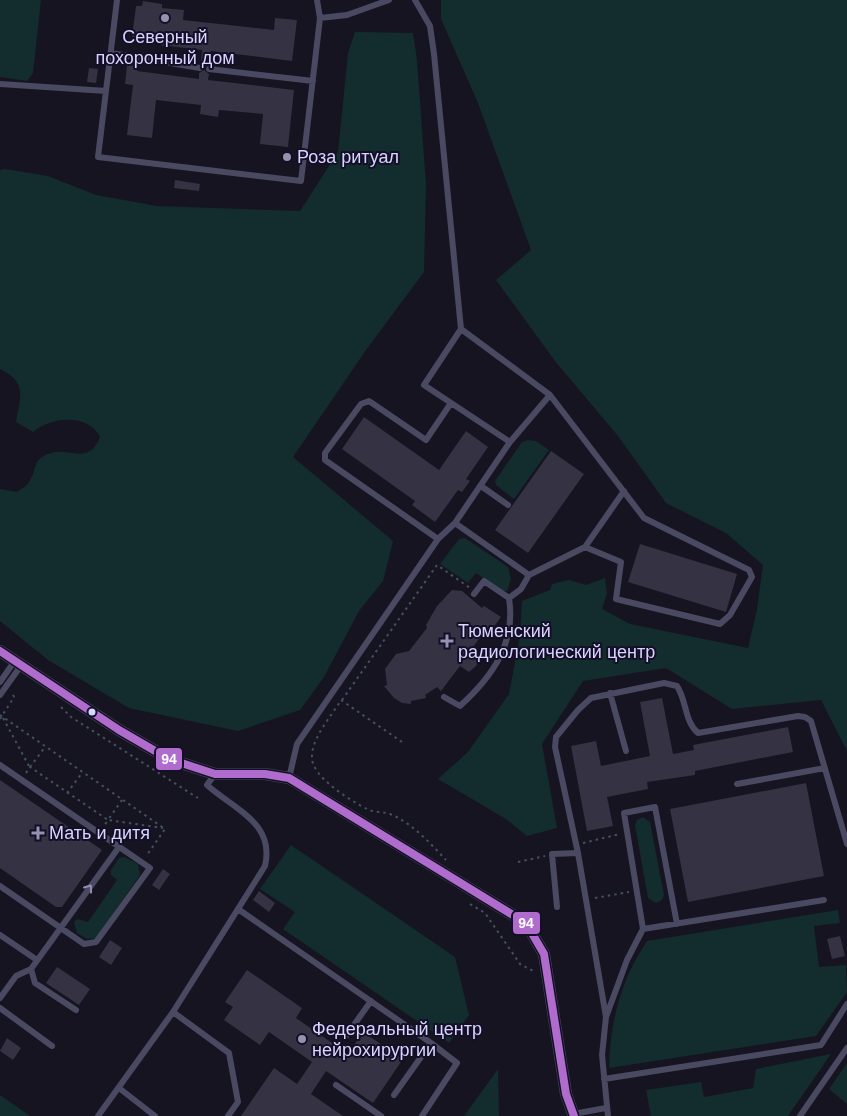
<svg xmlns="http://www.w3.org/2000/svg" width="847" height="1116" viewBox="0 0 847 1116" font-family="Helvetica,sans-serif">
<rect width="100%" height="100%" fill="#161421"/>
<path fill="#132c2d" d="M 0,0 L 41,0 L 33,73 L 27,81 L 0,77 Z
M 441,0 L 847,0 L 847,751 L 821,700 L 732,709 L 666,668 L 583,681 L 542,744 L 557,828 L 527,836 L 506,819 L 438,779 L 468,752 L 509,694 L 520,636 L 522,601 L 550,590 L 552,584 L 569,580 L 586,585 L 605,578 L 607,593 L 602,609 L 630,624 L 748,648 L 757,609 L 763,565 L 726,533 L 666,503 L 618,436 L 555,361 L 496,280 L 531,250 L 478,103 L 441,19 Z
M 355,32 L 413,33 L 417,60 L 426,185 L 424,272 L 366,350 L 293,457 L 393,541 L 383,581 L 359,611 L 324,677 L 300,710 L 238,731 L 129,708 L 48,660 L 0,621 L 0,489 L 17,492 C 21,489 27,486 29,482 C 38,469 31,459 51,453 C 69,447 89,466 100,437 C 88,413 51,417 33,432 L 16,422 C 20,396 28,383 0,369 L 0,170 L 5,169 L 48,176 L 96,195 L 157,206 L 300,211 L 338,152 L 348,53 Z
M 528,440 L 536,441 L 549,450 L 514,499 L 496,485 L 495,481 L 522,442 Z
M 465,538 L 508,567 L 511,579 L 507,591 L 503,591 L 476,573 L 468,583 L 440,564 L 459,539 Z
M 643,817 L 650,822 L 664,895 L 662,900 L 656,903 L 648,898 L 635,825 L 637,820 Z
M 291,845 L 455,957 L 469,1015 L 449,1043 L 283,929 L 295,912 L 260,889 Z
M 124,857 L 138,864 L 140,875 L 96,938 L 87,939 L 77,933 L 74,922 L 77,919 L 88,922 L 117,880 L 111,875 L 111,870 L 119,858 Z
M 838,910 L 840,923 L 814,926 L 819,967 L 846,965 L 847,992 L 816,1036 L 609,1068 C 610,1021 621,980 647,941 Z
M 831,1054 L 788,1116 L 651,1116 L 646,1090 L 701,1082 L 704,1097 L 753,1088 L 756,1069 Z
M 847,1063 L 847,1104 L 829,1089 Z
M 498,1069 L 499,1116 L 464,1116 Z
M 0,1095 L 30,1116 L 0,1116 Z"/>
<path fill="#343243" d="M 143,1 L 162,4 L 162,8 L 184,10 L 183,20 L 274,30 L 275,18 L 297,20 L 292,61 L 211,51 L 210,64 L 205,67 L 201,63 L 202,50 L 160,45 L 160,40 L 132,37 L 136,6 L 142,6 Z
M 127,65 L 138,66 L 137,71 L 199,79 L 199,73 L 204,70 L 209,74 L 208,80 L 294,90 L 288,147 L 260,144 L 263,114 L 219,110 L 218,117 L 200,114 L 201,105 L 156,100 L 152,138 L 127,135 L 133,85 L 125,84 Z
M 89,68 L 98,69 L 96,83 L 87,82 Z
M 175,180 L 200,184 L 199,191 L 174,188 Z
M 364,417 L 439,470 L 466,431 L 488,447 L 466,479 L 470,481 L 462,492 L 458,490 L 435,522 L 412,505 L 415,501 L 342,449 Z
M 551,451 L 584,474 L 528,553 L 495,530 Z
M 640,544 L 737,574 L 726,612 L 628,582 Z
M 452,590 L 462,591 L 482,608 L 484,606 L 501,617 L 490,632 L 486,629 L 471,650 L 480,657 L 476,666 L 469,672 L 460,666 L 441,691 L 437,687 L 425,695 L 426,698 L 411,701 L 411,704 L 402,703 L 394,698 L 384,686 L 387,685 L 385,669 L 396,654 L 409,651 L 427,628 L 426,625 L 437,606 Z
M 662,698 L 673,754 L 694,750 L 693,745 L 788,727 L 793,752 L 695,771 L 695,775 L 647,782 L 648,789 L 607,797 L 613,826 L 587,831 L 571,746 L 596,741 L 601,766 L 650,756 L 640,702 Z
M 0,780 L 102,850 L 62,907 L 56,907 L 0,868 Z
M 806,783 L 824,876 L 688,902 L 670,809 Z
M 163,869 L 170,874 L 159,890 L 152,885 Z
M 259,891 L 275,903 L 269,912 L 253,900 Z
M 840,936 L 845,956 L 832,959 L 827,939 Z
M 110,940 L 122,948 L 111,965 L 99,957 Z
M 57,967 L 90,989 L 79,1005 L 46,983 Z
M 247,970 L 302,1008 L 296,1018 L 348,1054 L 363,1032 L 403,1059 L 373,1103 L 326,1071 L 311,1094 L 343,1116 L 241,1116 L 274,1068 L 297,1084 L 312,1062 L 269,1032 L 260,1045 L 224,1020 L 233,1007 L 225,1002 Z
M 7,1038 L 21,1048 L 13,1060 L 0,1051 Z"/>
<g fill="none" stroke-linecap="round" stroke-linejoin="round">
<path stroke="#44505f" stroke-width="2" stroke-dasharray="2.5 4" stroke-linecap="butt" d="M 342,700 L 437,565 L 470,588
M 61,707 L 71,717 L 198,798
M 0,715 L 165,829 L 147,855
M 3,718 L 29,766
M 0,719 L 14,697 L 12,692
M 402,742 L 341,700 C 331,717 311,738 312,758 C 312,777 351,801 367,809 C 374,813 382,811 390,814 C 412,823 430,843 446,860
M 30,767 L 45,747
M 26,773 L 30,767 L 108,820 L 104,826
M 67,793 L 82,773
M 122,800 L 108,820 L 163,828
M 583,843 L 620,834
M 518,862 L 545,856
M 595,898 L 629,892
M 470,904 L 485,913 L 520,964 L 535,972"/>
<path stroke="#4a4962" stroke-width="6" d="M 117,0 L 98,157 L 301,181 L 320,18 L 317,0
M 320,18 L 347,15 L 389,0
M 111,53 L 200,68
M 209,69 L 313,81
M 0,84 L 106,91
M 461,329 L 424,385 L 510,442
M 550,395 L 644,518 L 749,570 L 752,577 L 730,615 L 720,624 L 616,599 L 621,562 L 585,547
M 481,486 L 508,505
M 438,539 L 325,460 L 325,453 L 361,404 L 369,401 L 426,440 L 451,403
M 529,575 L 585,547 L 624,491
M 474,594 L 484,581 L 509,598
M 0,682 L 14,662
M 610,693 L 626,751
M 0,695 L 20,667
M 444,697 L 460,706 C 493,676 516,643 509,598 L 521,589 L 529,575 L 455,523
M 0,765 L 150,868 L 96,942 L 84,944 L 0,886
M 289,778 L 297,744 L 438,539 L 455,523 L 510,442 L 550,395 L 461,329 L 434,54 L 430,26 L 415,0
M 737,784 L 825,768
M 557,907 L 552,854 L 578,853
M 238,909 L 431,1043 L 394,1095
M 643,929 L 824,900
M 0,935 L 37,960
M 31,969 L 35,983 L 76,1010
M 0,998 L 16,976 L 31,969 L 119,847
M 0,1008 L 52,1046
M 173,1012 L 229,1053 L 238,1102 L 228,1116
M 606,1017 L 578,853 L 555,747 L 556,737 L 578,710 L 591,698 L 664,683 L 677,686 C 687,701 684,721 698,733 L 798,716 L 805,717 L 811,721 L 847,844
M 346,1036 L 371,1001
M 604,1079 L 821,1045 L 847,1004
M 336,1085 L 381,1116
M 119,1088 L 155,1116
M 573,1114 L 606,1108
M 98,1116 L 173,1012 L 265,866 C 275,823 235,810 207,785 L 215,774
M 422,1116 L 457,1063 L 431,1043
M 608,1116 L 602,1055 L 606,1017 L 627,960 L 643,929 L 624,813 L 655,807 L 677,924
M 800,1116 L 847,1048"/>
<path stroke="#4a4962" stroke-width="12" d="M 0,651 L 119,730 L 169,759 L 215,774 L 265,774 L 289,778 L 526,923 L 544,954 L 566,1094 L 574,1116"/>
<defs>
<path id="bus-1" d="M 0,651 L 119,730 L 169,759 L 215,774 L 265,774 L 289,778 L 526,923 L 544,954 L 566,1094 L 574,1116"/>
</defs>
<use href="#bus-1" stroke="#130f26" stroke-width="11"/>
<use href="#bus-1" stroke="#b06ccc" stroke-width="8"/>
</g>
<defs><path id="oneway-chevron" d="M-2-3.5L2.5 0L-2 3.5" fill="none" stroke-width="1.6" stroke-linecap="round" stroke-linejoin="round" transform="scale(1.25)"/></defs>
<use stroke="#928eb0" href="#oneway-chevron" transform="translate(89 888) rotate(-54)"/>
<g fill="#9591b1" stroke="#130f26" stroke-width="2">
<circle cx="165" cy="18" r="5"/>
<circle cx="287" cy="157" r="5"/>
<path d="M444.5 633.5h5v5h5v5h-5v5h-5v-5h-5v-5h5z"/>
<path d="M35.5 825.5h5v5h5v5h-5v5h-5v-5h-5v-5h5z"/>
<circle cx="302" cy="1039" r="5"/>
</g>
<circle fill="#d9d4ff" stroke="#130f26" stroke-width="2" cx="92" cy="712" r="4.5"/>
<g text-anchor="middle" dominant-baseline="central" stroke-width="4" stroke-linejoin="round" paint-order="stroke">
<g font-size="18" fill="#d9d4ff" stroke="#130f26" text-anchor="start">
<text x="165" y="37" text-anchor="middle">Северный<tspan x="165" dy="21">похоронный дом</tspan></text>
<text x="297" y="157">Роза ритуал</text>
<text x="458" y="631">Тюменский<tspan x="458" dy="21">радиологический центр</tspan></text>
<text x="49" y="833">Мать и дитя</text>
<text x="312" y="1029">Федеральный центр<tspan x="312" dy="21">нейрохирургии</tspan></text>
</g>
</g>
<g stroke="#130f26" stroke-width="2">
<rect x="155" y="747" width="28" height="24" rx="5" fill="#b06ccc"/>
<rect x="512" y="911" width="29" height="24" rx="5" fill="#b06ccc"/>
</g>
<g font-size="14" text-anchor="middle" font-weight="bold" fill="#fff">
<text x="169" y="764">94</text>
<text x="526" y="928">94</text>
</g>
</svg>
